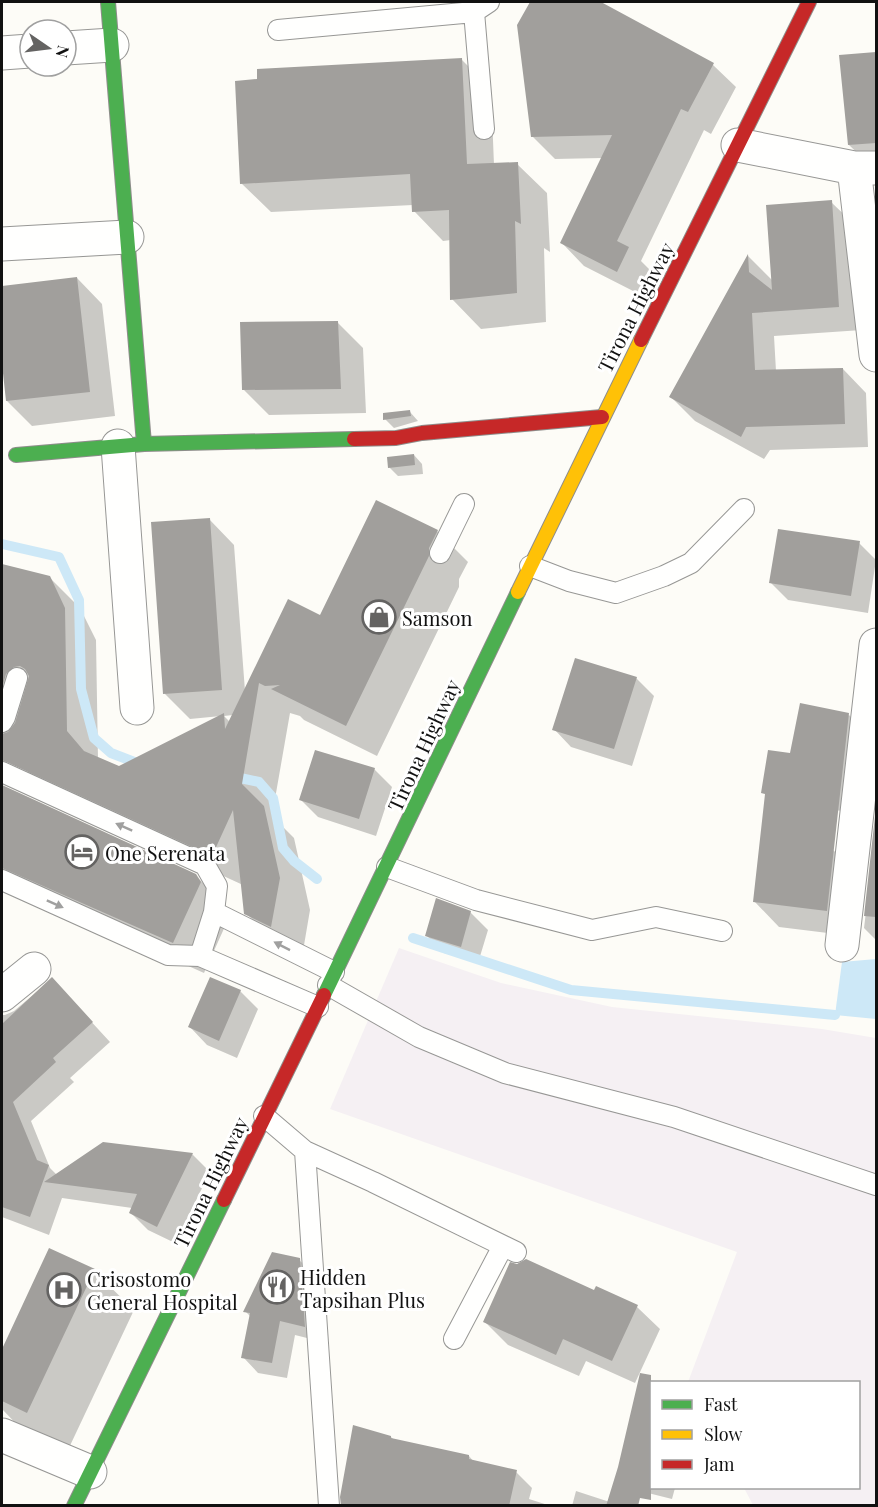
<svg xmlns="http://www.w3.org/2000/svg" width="878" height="1507" viewBox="0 0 878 1507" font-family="'Playfair Display',serif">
<rect width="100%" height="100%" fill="#fdfcf7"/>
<path fill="#f5f0f3" d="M 399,948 L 501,983 L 612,1007 L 822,1029 L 876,1038 L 876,1505 L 753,1505 L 744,1488 L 858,1488 L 858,1382 L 688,1382 L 737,1252 L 330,1109 Z"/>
<path fill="#cde8f7" d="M 876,959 L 876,1019 L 835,1015 L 842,962 Z"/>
<path fill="#0003" fill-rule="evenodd" d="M 532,2 L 598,2 L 713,65 L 736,87 L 711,134 L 704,130 L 641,261 L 651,271 L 639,294 L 584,266 L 562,243 L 602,158 L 555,159 L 532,136 L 519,25 Z
M 876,53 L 876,171 L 849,145 L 841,57 Z
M 461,59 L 491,89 L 494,165 L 517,164 L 547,193 L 550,252 L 544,248 L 546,322 L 481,329 L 452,299 L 451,240 L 443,241 L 414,211 L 413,205 L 271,212 L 241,183 Z
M 831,202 L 855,225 L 862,330 L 774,336 L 776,371 L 843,369 L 866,393 L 868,447 L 770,450 L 764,459 L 695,421 L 671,397 L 748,256 L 772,280 Z
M 77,278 L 102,304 L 115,416 L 32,426 L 7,401 L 2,351 L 2,287 Z
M 337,322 L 363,348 L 366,413 L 269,415 L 244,390 Z
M 410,412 L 418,421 L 394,428 L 385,419 Z
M 414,455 L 422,464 L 423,474 L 398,476 L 389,467 Z
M 209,519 L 234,545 L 245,691 L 321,617 L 437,531 L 468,562 L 459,579 L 459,587 L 377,756 L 304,720 L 300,716 L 290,713 L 272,816 L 294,838 L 310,910 L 302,957 L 277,944 L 246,913 L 243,885 L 54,798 L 23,767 L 23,734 L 2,771 L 2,566 L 49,577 L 80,608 L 96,640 L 98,759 L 119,768 L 221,716 L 190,719 L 165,694 ZM 233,715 L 230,722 L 224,716 Z
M 859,543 L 876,560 L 868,613 L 788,600 L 771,583 Z
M 636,678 L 654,696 L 632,766 L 571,747 L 554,729 Z
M 849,715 L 864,730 L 855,812 L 778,805 L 791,755 Z
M 374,769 L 392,787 L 376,836 L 318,817 L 301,800 Z
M 2,789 L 196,876 L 227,907 L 231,913 L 204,973 L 39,899 L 2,886 Z
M 833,850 L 859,875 L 852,936 L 779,927 L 754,901 Z
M 873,854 L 876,855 L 876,940 L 864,928 Z
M 470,912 L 488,930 L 478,963 L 444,953 L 427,936 Z
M 52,979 L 110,1042 L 70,1078 L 74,1082 L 31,1121 L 50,1168 L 57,1175 L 192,1154 L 210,1172 L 175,1243 L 148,1230 L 130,1212 L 132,1208 L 62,1198 L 49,1235 L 2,1217 L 2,983 L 2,1015 L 5,1015 L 14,1011 Z
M 240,991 L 258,1009 L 237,1058 L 207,1045 L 190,1027 Z
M 50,1250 L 94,1271 L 134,1310 L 67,1452 L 23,1431 L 2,1409 L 2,1352 Z
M 299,1260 L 315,1275 L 319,1341 L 295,1335 L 287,1378 L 258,1373 L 243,1357 L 251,1317 L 245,1311 Z
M 518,1265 L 637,1307 L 660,1329 L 635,1383 L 586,1361 L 579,1376 L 508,1345 L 485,1322 Z
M 633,1412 L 652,1417 L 652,1488 L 675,1488 L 672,1499 L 636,1490 Z
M 391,1437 L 394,1440 L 469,1456 L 474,1462 L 516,1472 L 532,1488 L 529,1499 L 551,1506 L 345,1506 Z
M 576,1491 L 622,1506 L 572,1506 Z"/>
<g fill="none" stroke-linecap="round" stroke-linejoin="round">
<path stroke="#cde8f7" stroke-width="10" d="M 2,544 L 59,557 L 79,600 L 81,689 L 94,738 L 111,753 L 142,765
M 231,776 L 259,782 L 273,798 L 283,848 L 294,861 L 317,879
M 413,938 L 571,990 L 835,1015"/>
</g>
<path fill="#a19f9c" d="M 530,2 L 601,2 L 714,63 L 688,112 L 681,109 L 617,241 L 629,247 L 617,272 L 560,243 L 612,135 L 531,137 L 517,25 Z
M 876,52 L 876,143 L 848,145 L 839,55 Z
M 462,58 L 467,164 L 518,162 L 521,224 L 515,221 L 517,293 L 450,300 L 449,210 L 412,212 L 410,174 L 240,184 L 235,81 L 257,79 L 257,69 Z
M 832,200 L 839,307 L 752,313 L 755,370 L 843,368 L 845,424 L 746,427 L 741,437 L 669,397 L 748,254 L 749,272 L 772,290 L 766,205 Z
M 77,277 L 90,392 L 6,401 L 2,364 L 2,286 Z
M 338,321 L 341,389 L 242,390 L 240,322 Z
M 410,410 L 411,416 L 383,420 L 383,413 Z
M 414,454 L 415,465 L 388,468 L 387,457 Z
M 376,500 L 438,530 L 429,548 L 429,556 L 346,726 L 271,689 L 280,685 L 265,686 L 259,683 L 242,784 L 264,806 L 280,878 L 271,927 L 244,914 L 233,810 L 212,856 L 2,760 L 2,734 L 8,732 L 15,723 L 29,676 L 25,669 L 20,666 L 14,667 L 6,674 L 2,688 L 2,564 L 50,576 L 65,608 L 67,731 L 84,751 L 119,766 L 224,713 L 225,729 L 288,599 L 320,615 Z
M 210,518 L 222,690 L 163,694 L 151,522 Z
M 778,529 L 860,541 L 851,596 L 769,583 Z
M 575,658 L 637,677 L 614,749 L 552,730 Z
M 800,703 L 849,713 L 827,911 L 753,902 L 765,794 L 761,793 L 768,750 L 790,753 Z
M 315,750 L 375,768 L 359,819 L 299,800 Z
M 2,785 L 196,874 L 201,882 L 173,943 L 2,868 Z
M 876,807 L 876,917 L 864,916 Z
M 436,898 L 471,911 L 461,947 L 425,936 Z
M 52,977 L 93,1022 L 53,1058 L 56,1062 L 13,1102 L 37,1160 L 49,1165 L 30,1217 L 2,1207 L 2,1024 Z
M 210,977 L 241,990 L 219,1041 L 188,1027 Z
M 103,1142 L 193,1153 L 157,1227 L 129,1213 L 137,1194 L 44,1182 Z
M 49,1248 L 95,1269 L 27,1413 L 2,1401 L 2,1349 Z
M 272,1252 L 300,1258 L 305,1327 L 280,1321 L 272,1363 L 241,1358 L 250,1313 L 243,1312 Z
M 526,1259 L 594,1290 L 596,1286 L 638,1305 L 612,1361 L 563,1339 L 556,1355 L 483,1322 L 510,1262 L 517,1264 Z
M 640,1373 L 651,1375 L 651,1500 L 640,1498 L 638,1506 L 606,1506 L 618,1467 Z
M 353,1425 L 391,1436 L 391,1438 L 469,1455 L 469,1459 L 517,1470 L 509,1506 L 341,1506 L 340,1497 Z"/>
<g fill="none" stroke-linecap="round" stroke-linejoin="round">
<defs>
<path id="lane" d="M 474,12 L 484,129
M 278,30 L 474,12 L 489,2
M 440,553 L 464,504
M 530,566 L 569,581 L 616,593 L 664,576 L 691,563 L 744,509
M 2,722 L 5,717 L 17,678
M 2,772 L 205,865 L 217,886 L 214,912 L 334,972
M 387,867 L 476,900 L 592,930 L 656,917 L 722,931
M 2,880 L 168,955 L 200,956 L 318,1007
M 200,956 L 214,912
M 328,985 L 419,1037 L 505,1073 L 674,1117 L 876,1185
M 264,1116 L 305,1151 L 373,1182 L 516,1252
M 305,1151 L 329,1506
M 454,1339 L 503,1246"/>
<path id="street" d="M 66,48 L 112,45
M 2,53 L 30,51
M 738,145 L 854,168 L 875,168
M 854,168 L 876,355
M 2,244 L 127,237
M 118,446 L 137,708
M 842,945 L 876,645
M 2,995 L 34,969
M 2,1435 L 90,1472"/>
<path id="fast" d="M 108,2 L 144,444
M 16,455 L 144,444 L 354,439
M 324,995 L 518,592
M 74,1506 L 224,1200"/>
<path id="slow" d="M 518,592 L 641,340"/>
<path id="jam" d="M 641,340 L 809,2
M 354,439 L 396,438 L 422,433 L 602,417
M 224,1200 L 324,995"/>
</defs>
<use href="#lane" stroke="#979795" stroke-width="22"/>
<use href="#street" stroke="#979795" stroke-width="35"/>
<use href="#fast" stroke="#8e8d8b" stroke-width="16"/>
<use href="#slow" stroke="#8e8d8b" stroke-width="16"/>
<use href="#jam" stroke="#8e8d8b" stroke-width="16"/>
<use href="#lane" stroke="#fffffe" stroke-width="20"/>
<use href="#street" stroke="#fffffe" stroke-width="33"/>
<use href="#fast" stroke="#4caf50" stroke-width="14"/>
<use href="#slow" stroke="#ffc107" stroke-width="14"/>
<use href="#jam" stroke="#c62828" stroke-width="14"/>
</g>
<defs><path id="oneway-solid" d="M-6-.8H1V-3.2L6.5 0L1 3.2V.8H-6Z" transform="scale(1.5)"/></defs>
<g fill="#a0a09f">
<use href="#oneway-solid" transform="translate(124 827) rotate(-156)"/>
<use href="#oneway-solid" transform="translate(55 904) rotate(24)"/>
<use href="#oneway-solid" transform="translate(282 946) rotate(-153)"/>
</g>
<defs>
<symbol id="shop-ring" viewBox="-11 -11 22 22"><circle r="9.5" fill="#fff" stroke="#646362" stroke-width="1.5"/><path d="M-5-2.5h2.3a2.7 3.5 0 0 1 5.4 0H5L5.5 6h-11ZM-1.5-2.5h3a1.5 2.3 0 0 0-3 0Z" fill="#646362"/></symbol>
<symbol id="hotel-ring" viewBox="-11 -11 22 22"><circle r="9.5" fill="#fff" stroke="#646362" stroke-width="1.5"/><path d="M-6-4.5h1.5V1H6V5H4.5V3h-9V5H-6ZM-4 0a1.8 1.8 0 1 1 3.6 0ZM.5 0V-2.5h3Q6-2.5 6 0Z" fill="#646362"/></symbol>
<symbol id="restaurant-ring" viewBox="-11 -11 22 22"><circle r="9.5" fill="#fff" stroke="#646362" stroke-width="1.5"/><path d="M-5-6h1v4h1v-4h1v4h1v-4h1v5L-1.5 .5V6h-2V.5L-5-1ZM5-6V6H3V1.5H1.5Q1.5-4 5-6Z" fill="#646362"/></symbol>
<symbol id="hospital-ring" viewBox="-11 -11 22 22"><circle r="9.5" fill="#fff" stroke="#646362" stroke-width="1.5"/><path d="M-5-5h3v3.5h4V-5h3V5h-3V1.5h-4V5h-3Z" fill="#646362"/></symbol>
</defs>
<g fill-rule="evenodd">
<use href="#shop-ring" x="360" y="598" width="38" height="38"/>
<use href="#hotel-ring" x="63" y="833" width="38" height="38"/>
<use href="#restaurant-ring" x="258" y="1268" width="38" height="38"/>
<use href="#hospital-ring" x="45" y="1271" width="38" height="38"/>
</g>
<g text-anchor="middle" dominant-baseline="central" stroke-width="6" stroke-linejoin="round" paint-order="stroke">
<g font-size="20" fill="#111" stroke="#fff">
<text transform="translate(635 307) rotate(-63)">Tirona Highway</text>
<text transform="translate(423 745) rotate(-65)">Tirona Highway</text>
<text transform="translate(210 1182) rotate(-64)">Tirona Highway</text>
</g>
<g font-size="20" fill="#111" stroke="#fff" text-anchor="start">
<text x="402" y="617">Samson</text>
<text x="105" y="852">One Serenata</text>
<text x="300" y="1276">Hidden<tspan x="300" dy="23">Tapsihan Plus</tspan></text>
<text x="87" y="1278">Crisostomo<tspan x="87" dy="23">General Hospital</tspan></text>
</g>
</g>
<rect width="878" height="1507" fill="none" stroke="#111111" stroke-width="6"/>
<rect x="650" y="1381" width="210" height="108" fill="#ffffff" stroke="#a0a0a0" stroke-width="1.5"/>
<rect x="662" y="1400" width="30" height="9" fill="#4caf50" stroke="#a0a0a0" stroke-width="1.5"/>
<text x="704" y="1411" font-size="18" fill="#111111">Fast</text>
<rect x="662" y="1430" width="30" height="9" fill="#ffc107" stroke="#a0a0a0" stroke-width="1.5"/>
<text x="704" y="1441" font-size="18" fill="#111111">Slow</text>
<rect x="662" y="1460" width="30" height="9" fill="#c62828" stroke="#a0a0a0" stroke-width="1.5"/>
<text x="704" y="1471" font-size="18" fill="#111111">Jam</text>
<g transform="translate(48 48) rotate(104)"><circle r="28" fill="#ffffff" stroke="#a0a0a0" stroke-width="1.5"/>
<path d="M0-4.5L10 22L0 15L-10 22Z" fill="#646362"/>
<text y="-9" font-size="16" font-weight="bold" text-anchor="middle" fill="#111111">N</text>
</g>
</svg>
